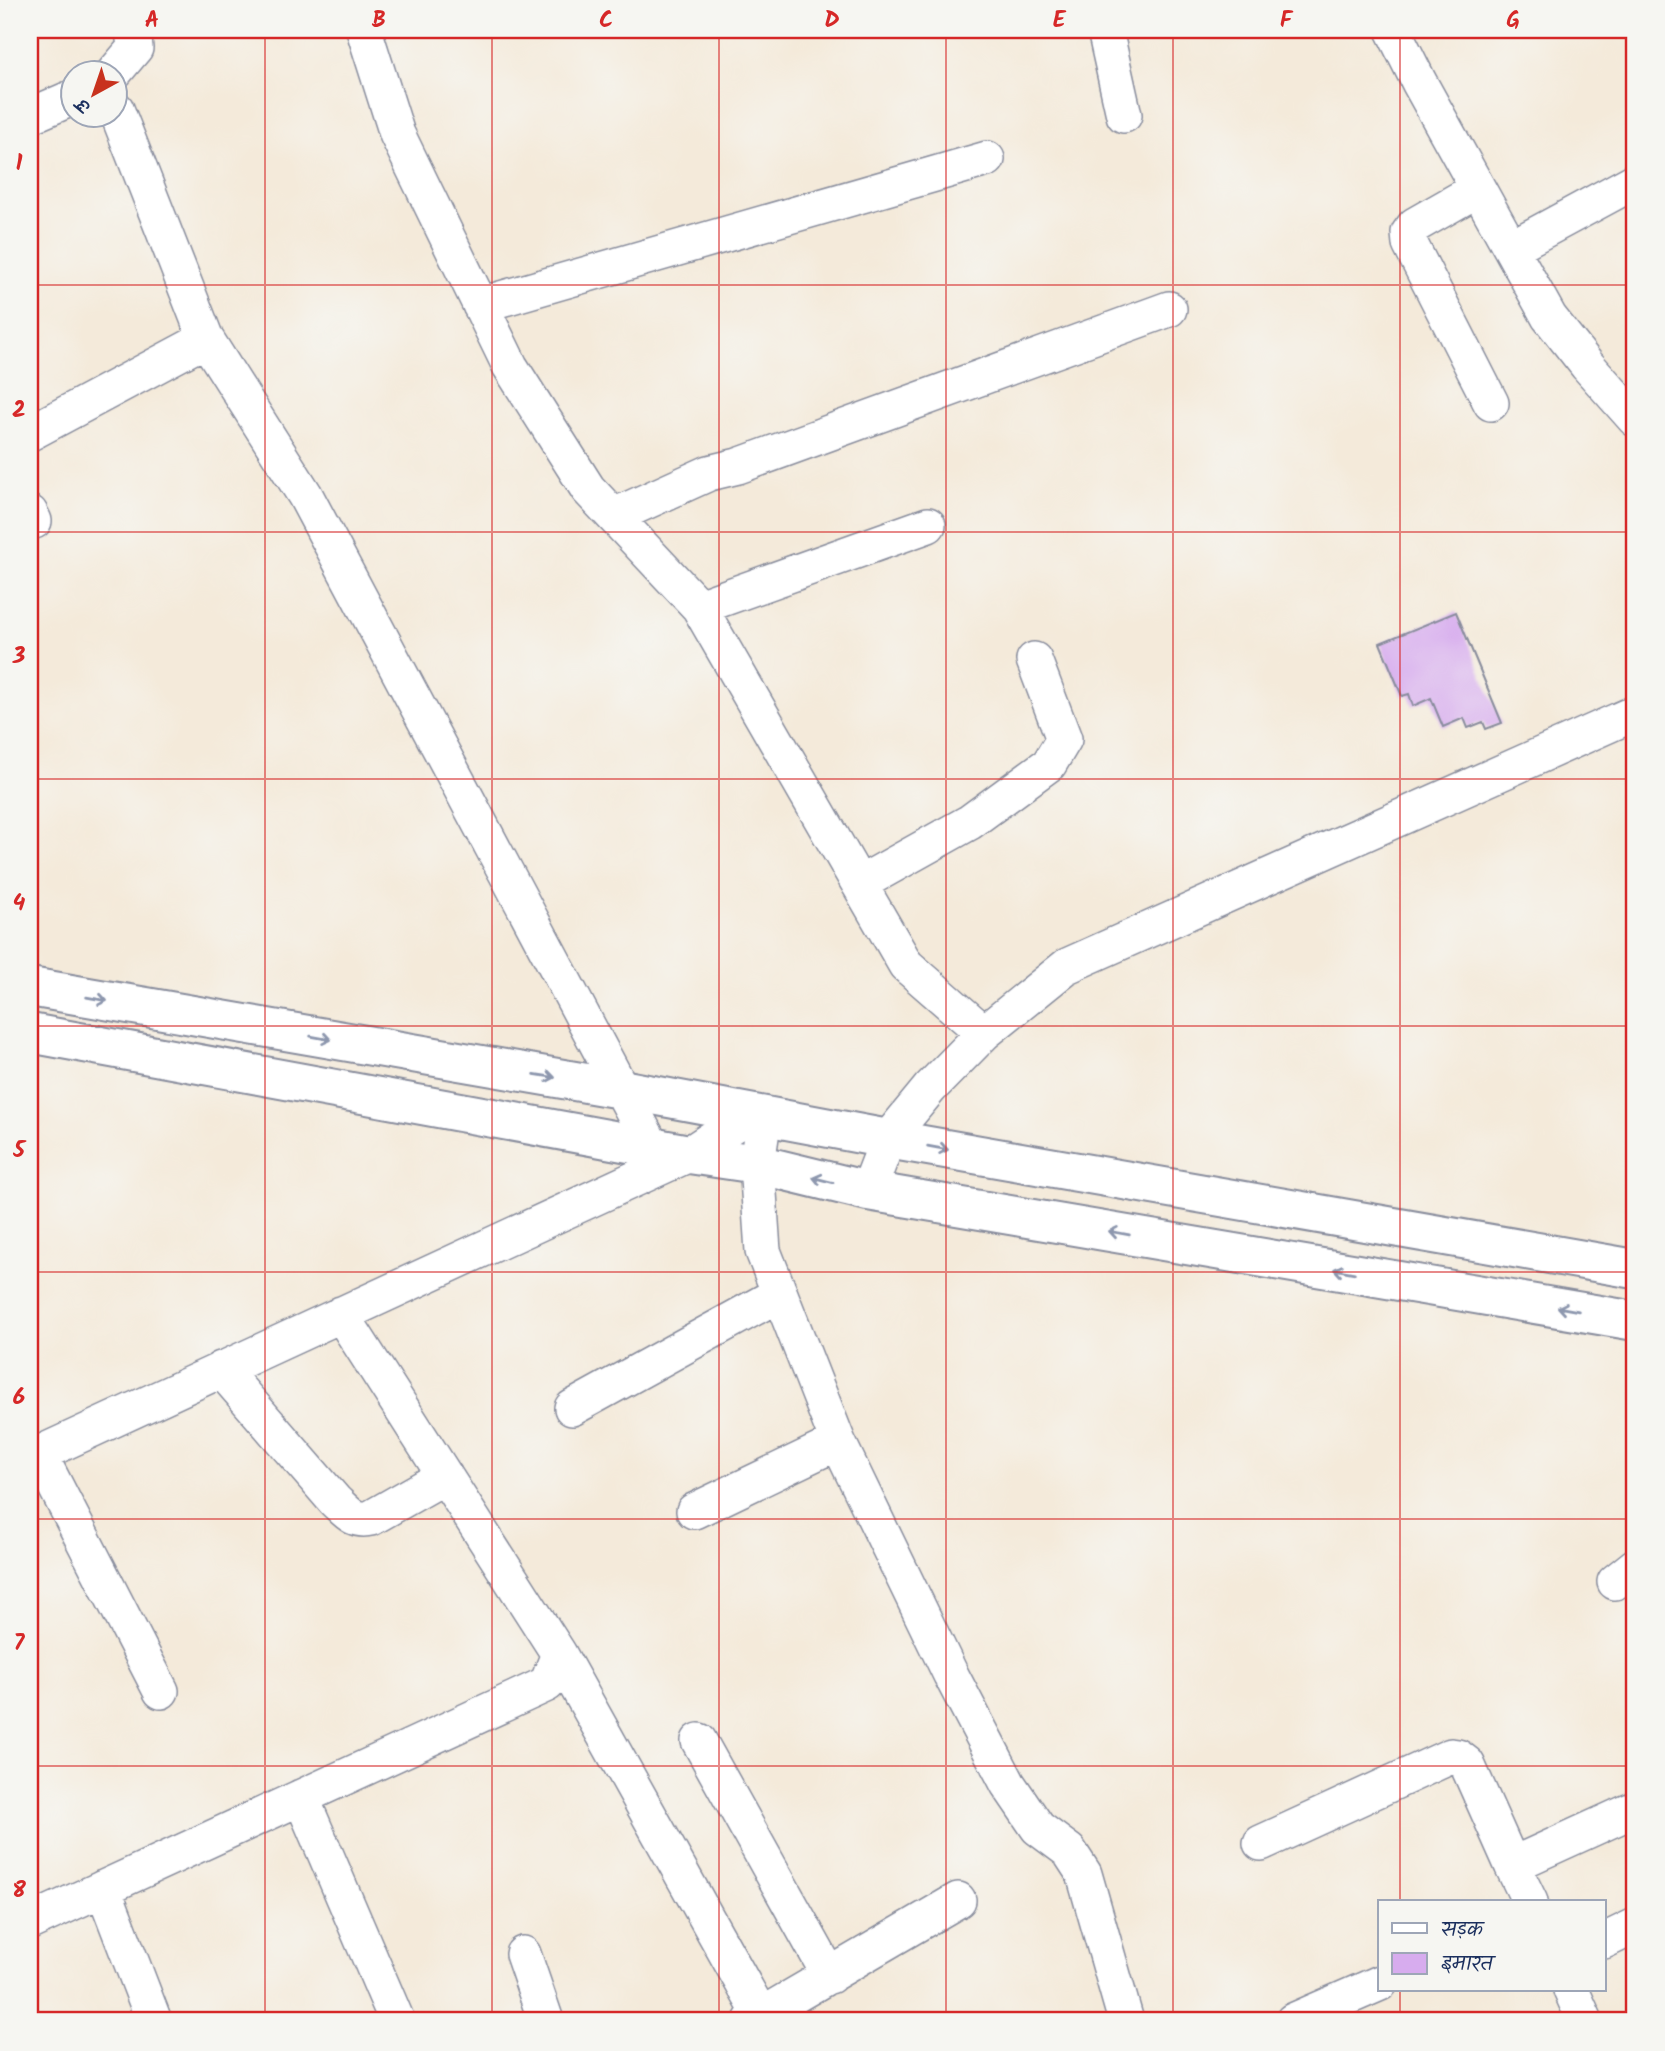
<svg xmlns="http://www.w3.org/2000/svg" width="1665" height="2051" viewBox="0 0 1665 2051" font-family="Kalam,'Playpen Sans Deva',sans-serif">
<rect width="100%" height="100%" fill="#f6f6f2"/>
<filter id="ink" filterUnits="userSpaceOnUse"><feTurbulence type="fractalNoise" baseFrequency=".0143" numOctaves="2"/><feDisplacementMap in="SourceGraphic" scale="14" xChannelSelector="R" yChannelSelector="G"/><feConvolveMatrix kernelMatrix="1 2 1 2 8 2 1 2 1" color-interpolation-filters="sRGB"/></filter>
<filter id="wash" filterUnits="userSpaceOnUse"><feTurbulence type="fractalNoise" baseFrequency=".00686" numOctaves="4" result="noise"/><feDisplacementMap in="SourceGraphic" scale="28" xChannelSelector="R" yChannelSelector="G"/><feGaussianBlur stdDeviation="1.57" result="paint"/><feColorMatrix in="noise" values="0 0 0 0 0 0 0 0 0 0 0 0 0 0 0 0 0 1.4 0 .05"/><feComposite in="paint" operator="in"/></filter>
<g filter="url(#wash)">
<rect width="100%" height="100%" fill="#f4eada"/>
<g id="blocks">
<path fill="#d7acee" d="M 1456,612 L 1502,723 L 1486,729 L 1483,722 L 1468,728 L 1464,718 L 1443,727 L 1431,698 L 1413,706 L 1409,694 L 1402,696 L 1380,643 Z"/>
</g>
</g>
<g filter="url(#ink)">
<use href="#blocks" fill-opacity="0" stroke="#888c9c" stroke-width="2"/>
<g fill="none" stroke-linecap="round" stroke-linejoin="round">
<defs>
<path id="minor" d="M 364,30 L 397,134 L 510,366 L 588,489 L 699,607 L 906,965 L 984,1033
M 1105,30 L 1124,115
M 1393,30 L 1419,82 L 1549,317 L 1587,365 L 1635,419
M 113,74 L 135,48 L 133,30
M 116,109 L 206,339 L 305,495 L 651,1145
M 30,116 L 74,97
M 1478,189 L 1415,225 L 1409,233 L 1410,244 L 1491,403
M 1511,248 L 1635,181
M 480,305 L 987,159
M 30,433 L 206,339
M 30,513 L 34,521
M 614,516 L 709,473 L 738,466 L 1169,309
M 699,607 L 928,525
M 859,884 L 970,822 L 1049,764 L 1064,739 L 1034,660
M 764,1116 L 757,1164 L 763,1251 L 838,1442 L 951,1675 L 1008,1784 L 1038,1828 L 1069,1851 L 1084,1874 L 1126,2021
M 868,1191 L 888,1139 L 930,1088 L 984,1033 L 1067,966 L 1635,713
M 221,1369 L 335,1501 C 347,1512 353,1522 371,1518 L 445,1476
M 572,1408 L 779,1294
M 39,1454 L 161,1691
M 30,1458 L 689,1154 L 751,1113
M 694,1511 L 838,1442
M 1615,1582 L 1635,1566
M 559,1654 L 764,2021
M 699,1741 L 830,1976
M 301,1797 L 397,2021
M 1261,1843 L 1451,1756 L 1458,1757 L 1467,1764 L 1512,1865 L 1635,1809
M 1512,1865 L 1530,1902
M 103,1888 L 154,2021
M 30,1922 L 547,1684 L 559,1654 L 341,1314
M 1604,1941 L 1635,1926
M 523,1954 L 546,2021
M 1571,1990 L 1585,2021
M 751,2021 L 958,1900
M 1293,2021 L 1380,1983"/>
<path id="major" d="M 30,987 L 621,1089 L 888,1139 L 1635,1269
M 30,1033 L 689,1154 L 757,1164 L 868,1191 L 1635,1321"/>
</defs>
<use href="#minor" stroke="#888c9c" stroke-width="38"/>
<use href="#major" stroke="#888c9c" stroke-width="42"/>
<use href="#minor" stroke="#fff" stroke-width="35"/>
<use href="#major" stroke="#fff" stroke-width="38"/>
</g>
<defs><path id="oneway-shaft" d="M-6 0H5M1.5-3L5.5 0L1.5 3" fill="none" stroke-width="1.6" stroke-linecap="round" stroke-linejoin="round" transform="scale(1.75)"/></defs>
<g stroke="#8d97ae">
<use href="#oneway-shaft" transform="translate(97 999) rotate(10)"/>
<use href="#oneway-shaft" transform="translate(321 1038) rotate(10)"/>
<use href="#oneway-shaft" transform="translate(545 1076) rotate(9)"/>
<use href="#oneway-shaft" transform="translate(938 1148) rotate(10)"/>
<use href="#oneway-shaft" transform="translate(823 1180) rotate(-166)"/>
<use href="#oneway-shaft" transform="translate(1119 1233) rotate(-170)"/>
<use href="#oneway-shaft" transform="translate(1344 1271) rotate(-170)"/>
<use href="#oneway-shaft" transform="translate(1568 1309) rotate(-170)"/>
</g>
</g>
<path fill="none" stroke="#d62828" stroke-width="2" stroke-opacity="0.55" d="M 265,30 L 265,2021M 492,30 L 492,2021M 719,30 L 719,2021M 946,30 L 946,2021M 1173,30 L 1173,2021M 1400,30 L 1400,1902M 30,285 L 1635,285M 30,532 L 1635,532M 30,779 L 1635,779M 30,1026 L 1635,1026M 30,1272 L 1635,1272M 30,1519 L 1635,1519M 30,1766 L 1635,1766M 1400,1990 L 1400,2021"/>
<rect width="1665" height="2051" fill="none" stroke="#f6f6f2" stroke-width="77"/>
<rect x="1378" y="1900" width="228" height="91" fill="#f6f6f2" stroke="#9ea6b7" stroke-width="2"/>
<rect x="1392" y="1923" width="35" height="10" fill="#ffffff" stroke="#9ea6b7" stroke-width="2"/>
<text x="1441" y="1936" font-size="21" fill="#1b2f5e">सड़क</text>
<rect x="1392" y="1953" width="35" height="21" fill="#d7acee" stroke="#9ea6b7" stroke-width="2"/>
<text x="1441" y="1970" font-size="21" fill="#1b2f5e">इमारत</text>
<g transform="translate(94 94) rotate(220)"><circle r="33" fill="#f6f6f2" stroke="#9ea6b7" stroke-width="2"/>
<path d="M0-5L12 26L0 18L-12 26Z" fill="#c8321e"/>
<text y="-10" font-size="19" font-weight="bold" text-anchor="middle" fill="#1b2f5e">उ</text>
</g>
<rect x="38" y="38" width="1588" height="1974" fill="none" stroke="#d62828" stroke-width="2.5"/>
<g font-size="23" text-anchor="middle" font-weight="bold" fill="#d62828">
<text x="152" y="27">A</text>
<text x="379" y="27">B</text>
<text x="606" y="27">C</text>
<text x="832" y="27">D</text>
<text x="1059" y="27">E</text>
<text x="1286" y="27">F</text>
<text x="1513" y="27">G</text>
<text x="19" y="170">1</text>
<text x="19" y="417">2</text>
<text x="19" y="663">3</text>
<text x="19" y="910">4</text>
<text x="19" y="1157">5</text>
<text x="19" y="1404">6</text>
<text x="19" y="1650">7</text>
<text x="19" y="1897">8</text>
</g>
</svg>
